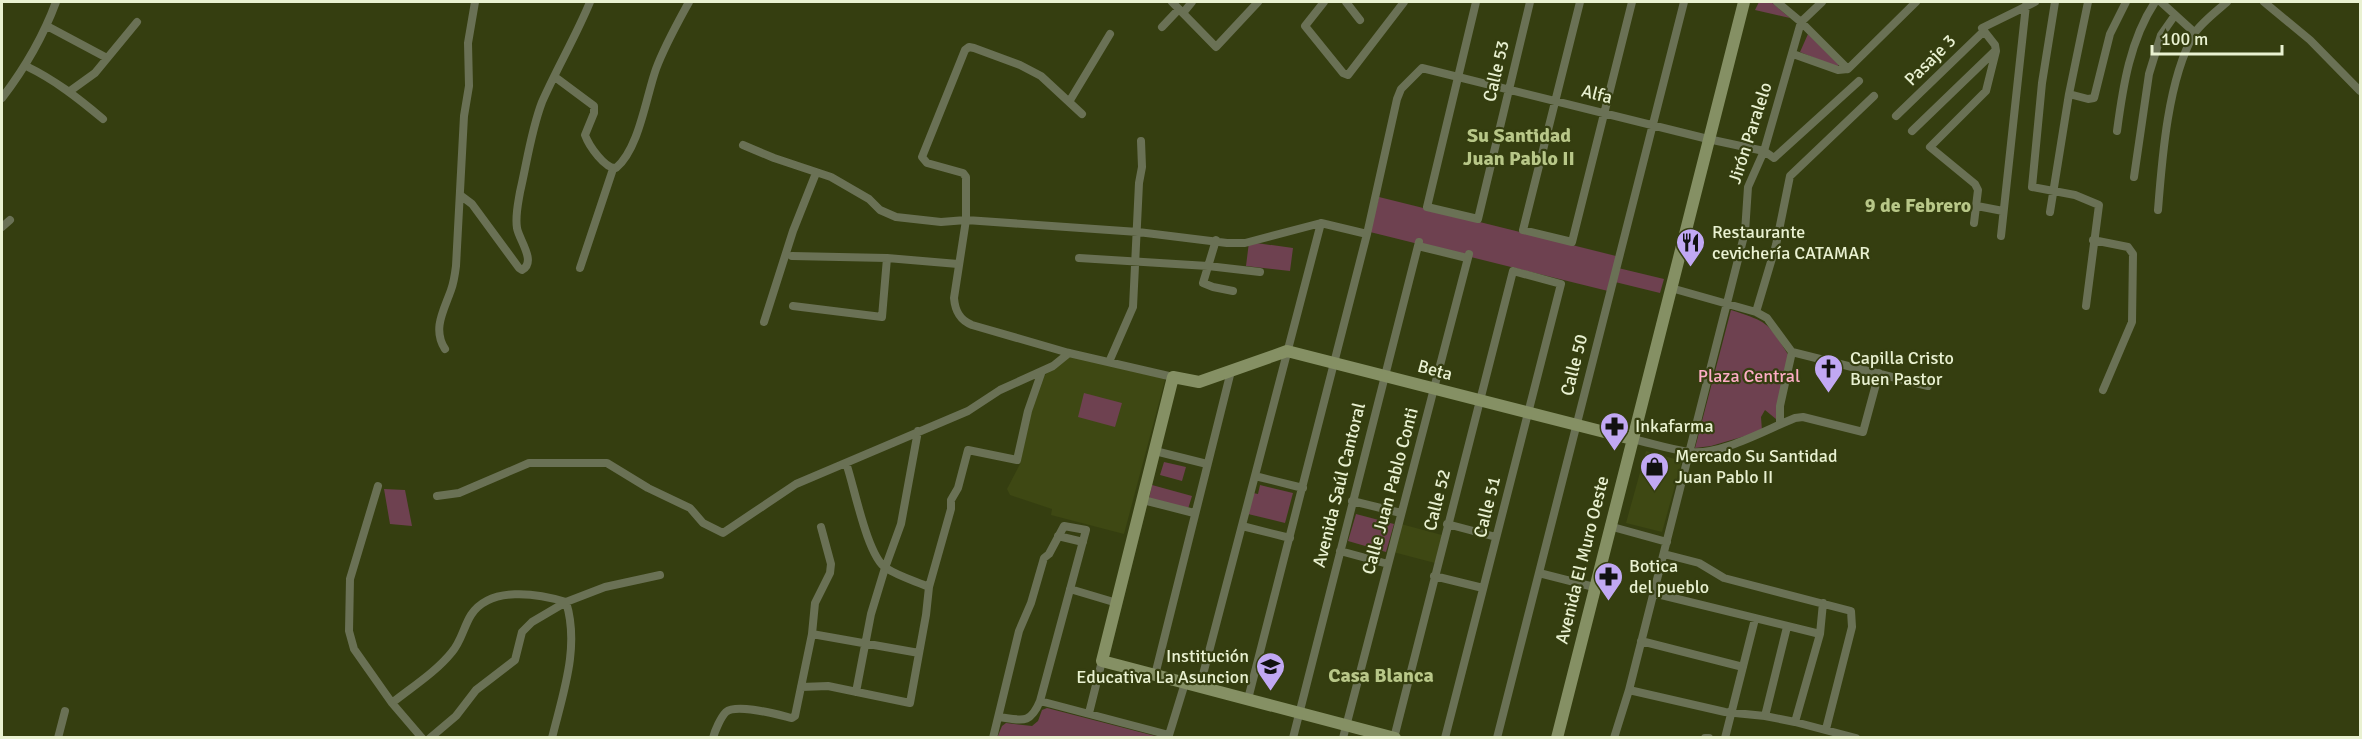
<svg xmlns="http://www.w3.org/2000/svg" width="2362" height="739" viewBox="0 0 2362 739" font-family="Signika,sans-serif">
<rect width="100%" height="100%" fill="#353e10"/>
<path fill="#3e4813" d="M 1067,356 L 1163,376 L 1165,380 L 1124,534 L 1051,515 L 1052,509 L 1010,495 L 1007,489 L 1020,464 L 1031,413 L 1045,375 Z
M 1646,451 L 1682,461 L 1662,532 L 1626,523 Z
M 1401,524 L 1442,535 L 1435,563 L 1393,552 Z"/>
<path fill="#6e4150" d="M 1759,2 L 1771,2 L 1790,18 L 1755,10 Z
M 1808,34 L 1839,65 L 1836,67 L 1800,52 Z
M 1379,197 L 1616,256 L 1614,267 L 1664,279 L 1660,293 L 1611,281 L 1608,291 L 1370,232 Z
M 1249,242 L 1293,248 L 1290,271 L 1246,266 Z
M 1731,310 C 1769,322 1768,323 1789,356 L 1776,419 L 1765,410 L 1761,417 L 1762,431 L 1711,446 L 1695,448 Z
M 1084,393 L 1122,403 L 1115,427 L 1078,417 Z
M 1164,462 L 1186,467 L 1182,481 L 1160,475 Z
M 1152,485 L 1192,496 L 1188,509 L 1149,499 Z
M 1260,485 L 1293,493 L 1285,523 L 1248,514 L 1253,493 L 1258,494 Z
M 384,489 L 405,490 L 412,526 L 390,524 Z
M 1356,514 L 1394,524 L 1386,552 L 1348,541 Z
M 1047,708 L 1159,737 L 997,738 L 1002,726 L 1006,723 L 1032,726 L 1038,721 L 1042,710 Z"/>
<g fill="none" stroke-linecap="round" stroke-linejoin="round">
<path stroke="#6a7155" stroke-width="8" d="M 1172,2 L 1216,47 L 1258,2
M 1324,2 L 1305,26 L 1343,73 L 1348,75 L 1404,2
M 1346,2 L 1360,20
M 1476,2 L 1427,207 L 1478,219 L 1530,2
M 1580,2 L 1523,230 L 1572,242 L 1632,2
M 1777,2 L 1801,22 L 1848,69
M 2055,2 L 2042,83 L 2032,187 L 2075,195 L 2099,205 L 2086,306
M 2161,2 L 2195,33
M 2264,2 L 2310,40 L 2360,91
M 1183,13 L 1192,2
M 47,26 L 107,58
M 1162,27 L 1179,9
M 1793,54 L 1838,70 L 1848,69 L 1916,2
M 26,66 C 55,80 78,98 103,119
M 555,77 L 594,106 L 594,113 L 585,135 C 589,146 605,169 616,168 C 639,149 646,97 656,69 C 665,45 677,24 689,2
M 70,91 L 95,73 L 137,22
M 2069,94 L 2088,99 L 2094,98 L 2110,34 L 2126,2
M 2,98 C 25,68 43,37 56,2
M 1069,102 L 1110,34
M 1082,114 L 1041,76 L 1020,65 L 974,48 L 969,47 L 965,50 L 922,157 L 927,163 L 963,173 L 966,177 L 966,220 L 954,298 C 955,310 959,320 972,325 L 1069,353 L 1173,377
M 1896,116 L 1984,31 L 1982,28 L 2035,2
M 1912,131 L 1995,51
M 2117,131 C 2123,86 2130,40 2155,2
M 743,145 L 774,158 L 831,177 L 869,199 L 880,210 L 896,217 L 941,222 L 966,220 L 1138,232 L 1227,243 L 1245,243 L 1321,223 L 1367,234
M 2134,177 L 2149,74 L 2161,35 L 2175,15
M 460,195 L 472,204 L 519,268 L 522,270 C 537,262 519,240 517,228 C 515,216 518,204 520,192 C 527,162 531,131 542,102 C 557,68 576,36 590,2
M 1977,206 L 2003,211
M 2158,210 C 2162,158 2168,79 2194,34 C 2202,22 2217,11 2227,2
M 2050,212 L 2069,94 L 2088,2
M 1974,223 L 1978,190 L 1975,184 L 1930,147 L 1986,91 L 1996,51 L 1995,45 L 1984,31
M 2,227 L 10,220
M 2001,236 L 2026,5
M 1216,240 L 1203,283 L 1213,287 L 1233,291
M 2093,240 L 2128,247 L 2133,254 L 2132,322 L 2103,390
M 1418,246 L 1467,258
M 792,256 L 887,258 L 958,264
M 1079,258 L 1208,266 L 1260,272
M 580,268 L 613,169
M 1671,288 L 1756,312 L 1767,318 L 1792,352 L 1928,386
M 793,306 L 882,317 L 887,258
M 1756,312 L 1776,245 L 1790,176 L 1874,96
M 764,322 L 793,231 L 816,173
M 445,349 C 432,329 444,310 451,290 C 454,282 455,274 456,266 L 464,116 L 469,86 L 468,43 L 475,2
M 1109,362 L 1133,307 L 1139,183 L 1142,167 L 1141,141
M 1780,424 L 1780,406 L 1792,352
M 1632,439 C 1651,443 1671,450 1690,452 C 1722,455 1765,430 1795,418 L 1803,417 L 1863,432 L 1879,373
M 1155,451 L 1207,464
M 846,463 C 854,485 867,556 886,568 C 898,576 915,581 929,587
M 1255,476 L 1303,488
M 378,486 L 350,579 L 349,631 L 354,649 L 392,703 L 422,738
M 437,496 L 459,493 L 529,463 L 607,463 L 648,488 L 690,508 L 703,523 L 723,533 L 796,484 L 968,411 L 1000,390 L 1053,366 L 1069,353
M 1143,500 L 1194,513
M 1352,501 L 1401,513
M 1447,524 L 1496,537
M 1242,526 L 1290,538
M 1609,526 L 1667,542
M 1058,536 L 1083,542
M 1340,551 L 1388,564
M 1664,554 L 1699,563 L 1724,578 L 1851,611 L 1852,627 L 1826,729
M 1539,573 L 1594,587
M 1434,576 L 1483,588
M 1070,589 L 1117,603
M 1653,593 L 1820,634
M 812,634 L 919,653
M 1641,641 L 1743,667
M 1155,675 L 1231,371
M 1200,686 L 1321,223
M 801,687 L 828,686 L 910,703 L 926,615 L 929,587 L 951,509 L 951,500 L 958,488 L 968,450 L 1017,460 L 1028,411 L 1042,371
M 1629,690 L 1725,712 L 1765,716 L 1795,722 L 1856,738
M 856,692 L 871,614 L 885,568 L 901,524 L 918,431
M 1248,699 L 1367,234 L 1397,99 L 1401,89 L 1422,68 L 1708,139 L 1764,151 L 1774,158 L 1859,81
M 1040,701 L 1169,735
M 392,703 C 412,687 436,672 452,652 C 461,642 464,626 471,615 C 490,586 537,593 566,602 C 580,647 563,693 552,738
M 1089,713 L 1102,661
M 1765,716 L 1787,627
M 1795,722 L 1820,634 L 1823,603
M 58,738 L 65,711
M 430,738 L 456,716 L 476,690 L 515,660 L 522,632 L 532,622 L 566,602 L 605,587 L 660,575
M 713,738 C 715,730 721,717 726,712 C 737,703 779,715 792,718 L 795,716 L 812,634 L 815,603 L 830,573 L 831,564 L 821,527
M 993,738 L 1019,631 L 1031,603 L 1044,558 L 1049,554 L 1064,526 L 1086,530 L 1040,701 C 1030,725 1022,720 999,717
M 1166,738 L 1169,735 L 1185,683
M 1293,738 L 1419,242
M 1343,738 L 1469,254
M 1394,738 L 1513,271 L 1561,284 L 1445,738
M 1497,738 L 1684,2
M 1614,738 L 1629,690 L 1745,232 L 1748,187 L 1764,151 L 1801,22 L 1822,2
M 1705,738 L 1709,738
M 1725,738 L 1755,619"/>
<path stroke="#859064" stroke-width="12" d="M 1395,738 L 1102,661 L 1173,377 L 1199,382 L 1287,351 L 1632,439
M 1557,738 L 1744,2"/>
</g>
<defs>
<symbol id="restaurant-pin" viewBox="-11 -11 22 30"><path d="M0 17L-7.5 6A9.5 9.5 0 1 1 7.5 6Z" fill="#c1a8f3" stroke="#353e10"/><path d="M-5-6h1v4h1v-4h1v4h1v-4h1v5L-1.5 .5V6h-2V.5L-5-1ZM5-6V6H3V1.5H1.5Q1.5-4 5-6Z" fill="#111"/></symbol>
<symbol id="church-pin" viewBox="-11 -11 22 30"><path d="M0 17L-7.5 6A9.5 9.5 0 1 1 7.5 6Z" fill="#c1a8f3" stroke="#353e10"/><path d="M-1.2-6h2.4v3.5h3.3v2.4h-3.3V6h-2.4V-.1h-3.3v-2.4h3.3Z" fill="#111"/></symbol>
<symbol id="pharmacy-pin" viewBox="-11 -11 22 30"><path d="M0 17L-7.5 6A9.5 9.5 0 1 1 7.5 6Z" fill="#c1a8f3" stroke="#353e10"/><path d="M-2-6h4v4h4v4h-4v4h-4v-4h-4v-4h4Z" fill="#111"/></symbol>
<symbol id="shop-pin" viewBox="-11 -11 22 30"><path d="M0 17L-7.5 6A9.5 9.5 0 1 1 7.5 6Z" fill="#c1a8f3" stroke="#353e10"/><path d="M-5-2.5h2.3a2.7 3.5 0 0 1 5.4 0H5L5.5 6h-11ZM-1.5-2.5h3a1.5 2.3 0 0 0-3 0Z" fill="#111"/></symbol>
<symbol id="school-pin" viewBox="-11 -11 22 30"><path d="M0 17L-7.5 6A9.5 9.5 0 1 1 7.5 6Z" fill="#c1a8f3" stroke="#353e10"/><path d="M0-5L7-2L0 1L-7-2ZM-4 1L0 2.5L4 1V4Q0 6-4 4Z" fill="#111"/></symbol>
</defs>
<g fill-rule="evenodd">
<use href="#restaurant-pin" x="1674" y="226" width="33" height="45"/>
<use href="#church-pin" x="1812" y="352" width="33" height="45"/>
<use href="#pharmacy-pin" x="1598" y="410" width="33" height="45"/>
<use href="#shop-pin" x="1638" y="450" width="33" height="45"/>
<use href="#pharmacy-pin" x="1592" y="560" width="33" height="45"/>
<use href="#school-pin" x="1254" y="650" width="33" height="45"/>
</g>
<g text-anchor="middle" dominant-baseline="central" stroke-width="4.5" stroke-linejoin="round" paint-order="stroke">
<g font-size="18" fill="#e9f1d1" stroke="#353e10">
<text transform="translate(1930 60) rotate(-45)">Pasaje 3</text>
<text transform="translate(1496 71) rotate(-77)">Calle 53</text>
<text transform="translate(1597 94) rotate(14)">Alfa</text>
<text transform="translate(1750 133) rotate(-72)">Jirón Paralelo</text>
<text transform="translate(1574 365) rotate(-76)">Calle 50</text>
<text transform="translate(1435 370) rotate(15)">Beta</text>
<text transform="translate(1339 485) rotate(-76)">Avenida Saúl Cantoral</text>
<text transform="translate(1390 491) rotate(-75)">Calle Juan Pablo Conti</text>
<text transform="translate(1437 500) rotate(-76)">Calle 52</text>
<text transform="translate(1487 507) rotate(-76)">Calle 51</text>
<text transform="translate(1582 560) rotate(-76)">Avenida El Muro Oeste</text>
</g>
<g font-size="18" fill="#e9f1d1" stroke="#353e10" text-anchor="start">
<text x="1712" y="232">Restaurante<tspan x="1712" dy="21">cevichería CATAMAR</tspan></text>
<text x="1850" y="358">Capilla Cristo<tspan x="1850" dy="21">Buen Pastor</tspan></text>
<text x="1635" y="426">Inkafarma</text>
<text x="1675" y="456">Mercado Su Santidad<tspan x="1675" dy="21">Juan Pablo II</tspan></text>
<text x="1629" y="566">Botica<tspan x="1629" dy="21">del pueblo</tspan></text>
<text x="1249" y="656" text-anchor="end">Institución<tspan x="1249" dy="21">Educativa La Asuncion</tspan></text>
</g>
<g font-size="18" fill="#feadc6" stroke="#353e10">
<text x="1749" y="376">Plaza Central</text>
</g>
<g font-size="20" font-weight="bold" fill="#b8c788" stroke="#353e10">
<text x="1519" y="135">Su Santidad<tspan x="1519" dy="23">Juan Pablo II</tspan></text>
<text x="1918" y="205">9 de Febrero</text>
<text x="1381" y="675">Casa Blanca</text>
</g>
</g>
<rect width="2362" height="739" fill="none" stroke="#e9f1d1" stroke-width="6"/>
<path d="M2152 45v9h130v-9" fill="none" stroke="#e9f1d1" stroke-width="3"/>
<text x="2161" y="45" font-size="18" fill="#e9f1d1" stroke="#353e10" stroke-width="4.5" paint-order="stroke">100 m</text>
</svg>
